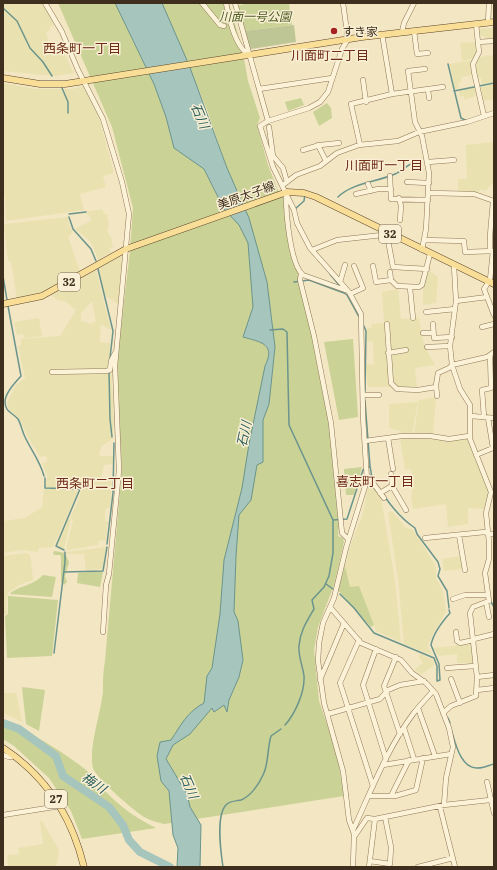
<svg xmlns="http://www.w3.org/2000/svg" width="497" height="870" viewBox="0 0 497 870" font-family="'IBM Plex Serif','Noto Sans JP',serif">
<rect width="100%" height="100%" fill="#f3e6c3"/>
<path fill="#e9e2b0" d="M 3,3 L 43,3 L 54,25 L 49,27 L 50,30 L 46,32 L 50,46 L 59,43 L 74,73 L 54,76 L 3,71 Z
M 494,28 L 494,39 L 485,40 L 485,36 L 478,36 L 478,29 Z
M 475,42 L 477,52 L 473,59 L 462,61 L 460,43 Z
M 494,55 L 494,82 L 482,84 L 481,78 L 476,79 L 475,64 L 480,57 Z
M 474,60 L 473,75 L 461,77 L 461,82 L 458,83 L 459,88 L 455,89 L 449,64 Z
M 3,83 L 36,89 L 72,89 L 84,86 L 97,110 L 114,173 L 103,176 L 106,187 L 80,194 L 84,210 L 6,221 L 5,195 L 3,195 Z
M 494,84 L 494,99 L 481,101 L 479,94 L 482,93 L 481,87 Z
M 475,87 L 476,93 L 473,97 L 464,100 L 464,96 L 460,97 L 459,90 Z
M 494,142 L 494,184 L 490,185 L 486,191 L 480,189 L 479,192 L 458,191 L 458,179 L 467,179 L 466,145 Z
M 102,209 L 104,214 L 107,214 L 109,226 L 107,231 L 111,237 L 113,248 L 109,248 L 111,252 L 98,260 L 93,246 L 88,239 L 75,229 L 92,220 L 86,212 Z
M 68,217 L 69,226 L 73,231 L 68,237 L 80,271 L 44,292 L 17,299 L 11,261 L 8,261 L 4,224 Z
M 121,256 L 123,260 L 118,304 L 104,295 L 99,268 Z
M 96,270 L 111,330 L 96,322 L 92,301 L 81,313 L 81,321 L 92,324 L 94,321 L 101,325 L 100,342 L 110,343 L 114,422 L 112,439 L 102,446 L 99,453 L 100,456 L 113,456 L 113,464 L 104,465 L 101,479 L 112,477 L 110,508 L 106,508 L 105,514 L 105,521 L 108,521 L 106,540 L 98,541 L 98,545 L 68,550 L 66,549 L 73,520 L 70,518 L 80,496 L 81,489 L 72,487 L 49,488 L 46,487 L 47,475 L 42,463 L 47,462 L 46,456 L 40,457 L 29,439 L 19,418 L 10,411 L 7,403 L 16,385 L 25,378 L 18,346 L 21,345 L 21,339 L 60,336 L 76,310 L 66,302 L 58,300 L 51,295 Z
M 428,270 L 438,277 L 436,303 L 423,305 L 423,287 Z
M 398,289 L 401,319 L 419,318 L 424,345 L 435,365 L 415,368 L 417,387 L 368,387 L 365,365 L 374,364 L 373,342 L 366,341 L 367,328 L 371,328 L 372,324 L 384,323 L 382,292 Z
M 39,318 L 42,336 L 24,338 L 23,334 L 17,335 L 14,322 Z
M 436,397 L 433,436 L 414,434 L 419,400 Z
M 418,402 L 412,434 L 402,435 L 401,431 L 389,428 L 389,404 Z
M 400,438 L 467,439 L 471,446 L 489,491 L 484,509 L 468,508 L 468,524 L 448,527 L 446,504 L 413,509 L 411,498 L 413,482 L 411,469 L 405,470 Z
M 369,482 L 381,498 L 395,580 L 401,642 L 376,631 L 359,586 L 350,587 L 345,566 L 351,544 L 363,513 Z
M 44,489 L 75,489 L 78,492 L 53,547 L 39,548 L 38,552 L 22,550 L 3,553 L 3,521 L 25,518 L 42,507 Z
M 392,511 L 405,527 L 413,530 L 436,566 L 436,578 L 443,591 L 446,611 L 429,642 L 428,646 L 432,655 L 404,644 L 398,579 L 388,513 Z
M 71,519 L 68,532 L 64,549 L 57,545 L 68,520 Z
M 106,547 L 103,568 L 101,569 L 86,570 L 84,554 L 67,554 L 66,552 Z
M 25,553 L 29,554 L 31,560 L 33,580 L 19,585 L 8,593 L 6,602 L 7,613 L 3,615 L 3,556 Z
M 461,556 L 463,569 L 444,571 L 442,559 Z
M 473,644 L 473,663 L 457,663 L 457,654 L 439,656 L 433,648 Z
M 421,654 L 433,660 L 434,665 L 421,675 L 415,669 L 423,663 L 418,656 Z
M 3,693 L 16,693 L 22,722 L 3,713 Z
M 42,821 L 58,848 L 59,853 L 56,867 L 8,867 L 7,855 L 19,854 L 18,848 L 43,844 L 40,822 Z"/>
<path fill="#cad296" d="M 58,3 L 115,3 L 154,84 L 166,117 L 174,147 L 204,169 L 224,209 L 242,201 L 227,168 L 207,110 L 162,3 L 229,3 L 242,48 L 248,81 L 260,118 L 257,125 L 268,165 L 278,190 L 283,197 L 290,242 L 306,305 L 329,421 L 339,526 L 338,536 L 343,538 L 344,542 L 334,585 L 318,627 L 314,650 L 319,701 L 337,754 L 344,796 L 164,824 C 158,822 151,821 146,818 C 137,814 95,777 93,768 C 88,748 101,713 103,692 C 103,680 103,673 105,661 L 122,469 L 116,370 L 130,251 L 133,208 L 112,127 Z
M 249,3 L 289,3 L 292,25 L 244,31 L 237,6 Z
M 301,98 L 304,105 L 288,111 L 285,102 Z
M 327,103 L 331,108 L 332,118 L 319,126 L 313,112 Z
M 353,339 L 358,417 L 339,420 L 324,342 Z
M 362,467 L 354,495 L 346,495 L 344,469 Z
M 55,551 L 65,553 L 69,562 L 65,576 L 67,582 L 64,585 L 61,582 L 61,557 L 60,555 L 54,555 L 53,552 Z
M 345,566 L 350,587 L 359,586 L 374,625 L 371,627 L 338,590 Z
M 103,571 L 100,587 L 77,583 L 78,573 Z
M 43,575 L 56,577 L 52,597 L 10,594 C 17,586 33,586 43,575 Z
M 8,596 L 58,600 L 52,656 L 7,658 L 5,616 L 8,614 Z
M 22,687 L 45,690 L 39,731 L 26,724 Z
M 3,719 C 32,734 61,750 86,770 C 94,777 101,787 109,795 C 123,809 138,819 156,828 L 82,839 L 71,811 L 49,778 L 14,746 L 3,739 Z"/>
<path fill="#bfc696" d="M 294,25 L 296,42 L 251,49 L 249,47 L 244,31 Z"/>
<path fill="#a6c5bd" stroke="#6b958c" d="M 115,3 L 162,3 L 189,65 L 227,168 L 249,218 L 267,282 L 275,347 L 269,404 L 263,420 L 263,462 L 257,465 L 251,500 L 239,515 L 236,556 L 234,612 L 238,621 L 243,660 L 239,677 L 229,700 L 227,712 L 224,705 L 214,712 L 212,708 L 190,734 L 173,745 L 166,759 L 187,794 L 190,807 L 201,825 L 200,867 L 177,867 L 178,848 L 173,835 L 169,791 L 161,781 L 157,756 L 160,742 L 171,740 C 181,725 187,712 204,703 L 207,676 L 212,668 L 220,614 L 224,560 L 242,488 L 249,444 L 265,366 C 276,344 261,342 243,337 L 253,307 L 248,243 L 239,225 L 224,209 L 204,169 L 174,148 L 166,117 L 154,84 Z"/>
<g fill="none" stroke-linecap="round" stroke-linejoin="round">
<path stroke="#6b958c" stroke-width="1.5" d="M 3,8 L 17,21 L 30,48 L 43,62 L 52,76
M 448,64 L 461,118 L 465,120
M 62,88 L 68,102 L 68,113
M 454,91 L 494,83
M 338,197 C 352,183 377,182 395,174 C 403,171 407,164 416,162
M 295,209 L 304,201 L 305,194
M 69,214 L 86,212
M 69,217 L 73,229 L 91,249 L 96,261
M 98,269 L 113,331 L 110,358
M 330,274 L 339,285
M 3,276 L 7,300
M 294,282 L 309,280 L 344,293 L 347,295 L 359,317
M 8,306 L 21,376 C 15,383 5,393 5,402 C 5,412 13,413 18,419 C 21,424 22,431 25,437 C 31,450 40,461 44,476
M 363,324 L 366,331 L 365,391
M 270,330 L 283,329 L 287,332 L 289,425 L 333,520 L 333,553 L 329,576 L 324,587 L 312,600 L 314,609 C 307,621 300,631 299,646 C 298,656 303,667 304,676 C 305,692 295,714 285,725
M 109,372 L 110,419 L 112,437
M 370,466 L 372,478
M 45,478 L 45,488 L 80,489 L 56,546 L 64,550
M 385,497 C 394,510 403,520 415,528 L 417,534 L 438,562 L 440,569 L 438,576 L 447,591 L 449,608
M 333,520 L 347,519 L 363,470 L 370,466 L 365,401
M 107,544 L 113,493 L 114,443
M 64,572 L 103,571 L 107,547
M 326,584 L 333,589
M 340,594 L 354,608 L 374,633 L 434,658 L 437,666 L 437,680
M 491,602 L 494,607
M 54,653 L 65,562 L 65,552
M 437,681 L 440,680 L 439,664 L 431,645 C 433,634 442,622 450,613 L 449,610
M 448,718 L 450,723
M 451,729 C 455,741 460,769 478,768 C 484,768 489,765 494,764
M 223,867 C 221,853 215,814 227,804 C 230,801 236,801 241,800 C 251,796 259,784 263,775 C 269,763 267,749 271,736 L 281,729"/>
<path stroke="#a6c5bd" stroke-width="8" d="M 3,723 L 19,729 L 56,756 L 63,776 L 109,807 L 123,825 L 129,840 L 140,852 L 170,867"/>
<defs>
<path id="minor" d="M 45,3 L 62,32 L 78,70 L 103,119 L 122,182 L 129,214 L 115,366 L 119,470 L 109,574 L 106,585 L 103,632
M 202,3 L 220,25 L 224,26
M 226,3 C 230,21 234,43 248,55
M 235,3 L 268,121
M 343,3 L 348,39 L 342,49 L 328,92 L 320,102 L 309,108 L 268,121 L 260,126 L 273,167 L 294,210 L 297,223 L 310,248 L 349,292 L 361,314 L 363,417 L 367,480 L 346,548 L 334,598 L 323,623 L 319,643 L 318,661 L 324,703 L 343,771 L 349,820 L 354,834 L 353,867
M 488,23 L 489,3
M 476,24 L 479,52 L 473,64 L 474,72 L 484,116
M 414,31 L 417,54 L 428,53
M 402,32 L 404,23 L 414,3
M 382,34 L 392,94
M 478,42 L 494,41
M 363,80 L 366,102
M 259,89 L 332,78
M 428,89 L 429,98
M 269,127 L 273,156 L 283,168 L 287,182
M 318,145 L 326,161
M 360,145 L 351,104 L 392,94 L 443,87
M 303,150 L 320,145 L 339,143
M 428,162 L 454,160
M 390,176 L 391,199 L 428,200
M 407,182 L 429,183
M 368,184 L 371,191
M 283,185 L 296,175 L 320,166 L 337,153 L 359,145 L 398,141 L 419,132 L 467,122 L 494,113
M 429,193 L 474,194 L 494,201
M 356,194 L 378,189 L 391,189
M 286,195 C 286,213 290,264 303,275 L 348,291
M 399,198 L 401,206 L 400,220
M 387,235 L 393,267 L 427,269
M 424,240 L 464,241 L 465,252 L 494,251
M 312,250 L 337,240 L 391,234
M 422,250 L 426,229 L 429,173 L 422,136 L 415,122 L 408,71 L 425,69
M 490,251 C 489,234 492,218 493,201
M 493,251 L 490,280 L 484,289 L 494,315
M 373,266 L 376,282 L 391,280
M 454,266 L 456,301 L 450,346 L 452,365 L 460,389 L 470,405 L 470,439 L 491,492 L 486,513 L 489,542 L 489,559 L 485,573 L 489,601 L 486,602 L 489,617
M 390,272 L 391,280 L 397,286 L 419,287 L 422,285 L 430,254
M 301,274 L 300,280 L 314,336 L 331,423 L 342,533 L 348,539
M 340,282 L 345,265
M 410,288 L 413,318
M 350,294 L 363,288 L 354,266
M 456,301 L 487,297
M 426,312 L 455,309
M 387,324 L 391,383 L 397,389 L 418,390 L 436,387
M 433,324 L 434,338 L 452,337
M 482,327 L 494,324
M 423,333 L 433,333
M 427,347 L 450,346
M 388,353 L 406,350
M 52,372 L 106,371 L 110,370 L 111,361 L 115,353
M 363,395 L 379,395
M 437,396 L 436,385 L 438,373 L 449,368 L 452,365 L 487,357 L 494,352
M 471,416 L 494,418
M 484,417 L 482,390 L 491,388 L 490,355
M 388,438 L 393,469
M 365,441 L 402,436 L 430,436 L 449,439 L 469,436
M 476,455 L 493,448 L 488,418
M 391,474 L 392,486
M 367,475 L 384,498
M 380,493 L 392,486 L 406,510
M 459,535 L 465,570
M 425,538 L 485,532 L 488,534 L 494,534
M 453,599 L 465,595 L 487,595
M 330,607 L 361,643 L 401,660 L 412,673 L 426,683 L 436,694 L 449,728 L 453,747 L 446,778 L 444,805
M 456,632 L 457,641 L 460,643 L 474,640
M 474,639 L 494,634
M 359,640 L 340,683 L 373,786
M 376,649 L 363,685 L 386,759
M 396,657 L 384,686 L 400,734
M 447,668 L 475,666
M 477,677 L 494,675
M 451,679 L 460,703
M 320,680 L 344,623
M 477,690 L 494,688
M 418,708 L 435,756
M 443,713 L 451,706 L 476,696 L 477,677 L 470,613 L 473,607 L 486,602
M 328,714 L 380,699 L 388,690 L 400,685 L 424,681
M 404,728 L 414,759
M 3,755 L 9,757 L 15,756
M 383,765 L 451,754
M 487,782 L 494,813
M 369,796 L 395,796 L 416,790 L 423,758
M 391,796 L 409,760
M 440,807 L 455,867
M 3,815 L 60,806
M 353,830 C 371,791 387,749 413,714 C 419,706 426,699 433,691
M 354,837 L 367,818 L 375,819 L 444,805 L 490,800
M 370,861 L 390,864 L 391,847 L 385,817
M 369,867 L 375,819
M 418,867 L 453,858"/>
<path id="major" d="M 3,78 L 40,84 L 65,84 L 362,37 L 494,22
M 3,304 L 42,296 L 126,249 L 287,192 L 304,193 L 316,197 L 494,284
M 3,748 C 46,776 72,817 84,867"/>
</defs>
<use href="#minor" stroke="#8f7758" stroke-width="5.5"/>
<use href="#major" stroke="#5d442c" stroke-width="7"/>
<use href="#minor" stroke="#fcf2d8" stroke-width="4.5"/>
<use href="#major" stroke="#f9de98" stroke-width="6"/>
</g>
<circle fill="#a52421" stroke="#f9efd4" stroke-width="1.5" cx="334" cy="31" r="4"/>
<g text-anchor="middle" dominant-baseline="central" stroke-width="3" stroke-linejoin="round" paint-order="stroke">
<g fill="#f9efd4" stroke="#766854" stroke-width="1">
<rect x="379" y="225" width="22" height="18" rx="3"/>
<rect x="58" y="273" width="22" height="18" rx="3"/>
<rect x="45" y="790" width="22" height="18" rx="3"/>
</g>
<g font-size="11" font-weight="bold" fill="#3e2e1d">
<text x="390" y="234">32</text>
<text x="69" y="282">32</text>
<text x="56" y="799">27</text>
</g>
<g font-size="12" font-style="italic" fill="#4c5c22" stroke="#f9efd4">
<text x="255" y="16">川面一号公園</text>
</g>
<g font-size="12" fill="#3e2e1d" stroke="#f9efd4" text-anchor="start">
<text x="342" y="31">すき家</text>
</g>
<g font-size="12" fill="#3e2e1d" stroke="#f9efd4">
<text transform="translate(246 195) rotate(-20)">美原太子線</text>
</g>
<g font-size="13" fill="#6f2d18" stroke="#f9efd4">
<text x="82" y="48">西条町一丁目</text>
<text x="330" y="55">川面町二丁目</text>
<text x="384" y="165">川面町一丁目</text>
<text x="375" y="481">喜志町一丁目</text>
<text x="95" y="483">西条町二丁目</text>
</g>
<g font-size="13" font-style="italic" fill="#2b5f5d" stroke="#f9efd4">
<text transform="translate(200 116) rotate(67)">石川</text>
<text transform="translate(244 434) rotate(-78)">石川</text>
<text transform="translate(94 783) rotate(34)">梅川</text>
<text transform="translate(189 786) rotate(67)">石川</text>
</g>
</g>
<rect width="497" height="870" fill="none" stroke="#3e2e1d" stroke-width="8"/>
</svg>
